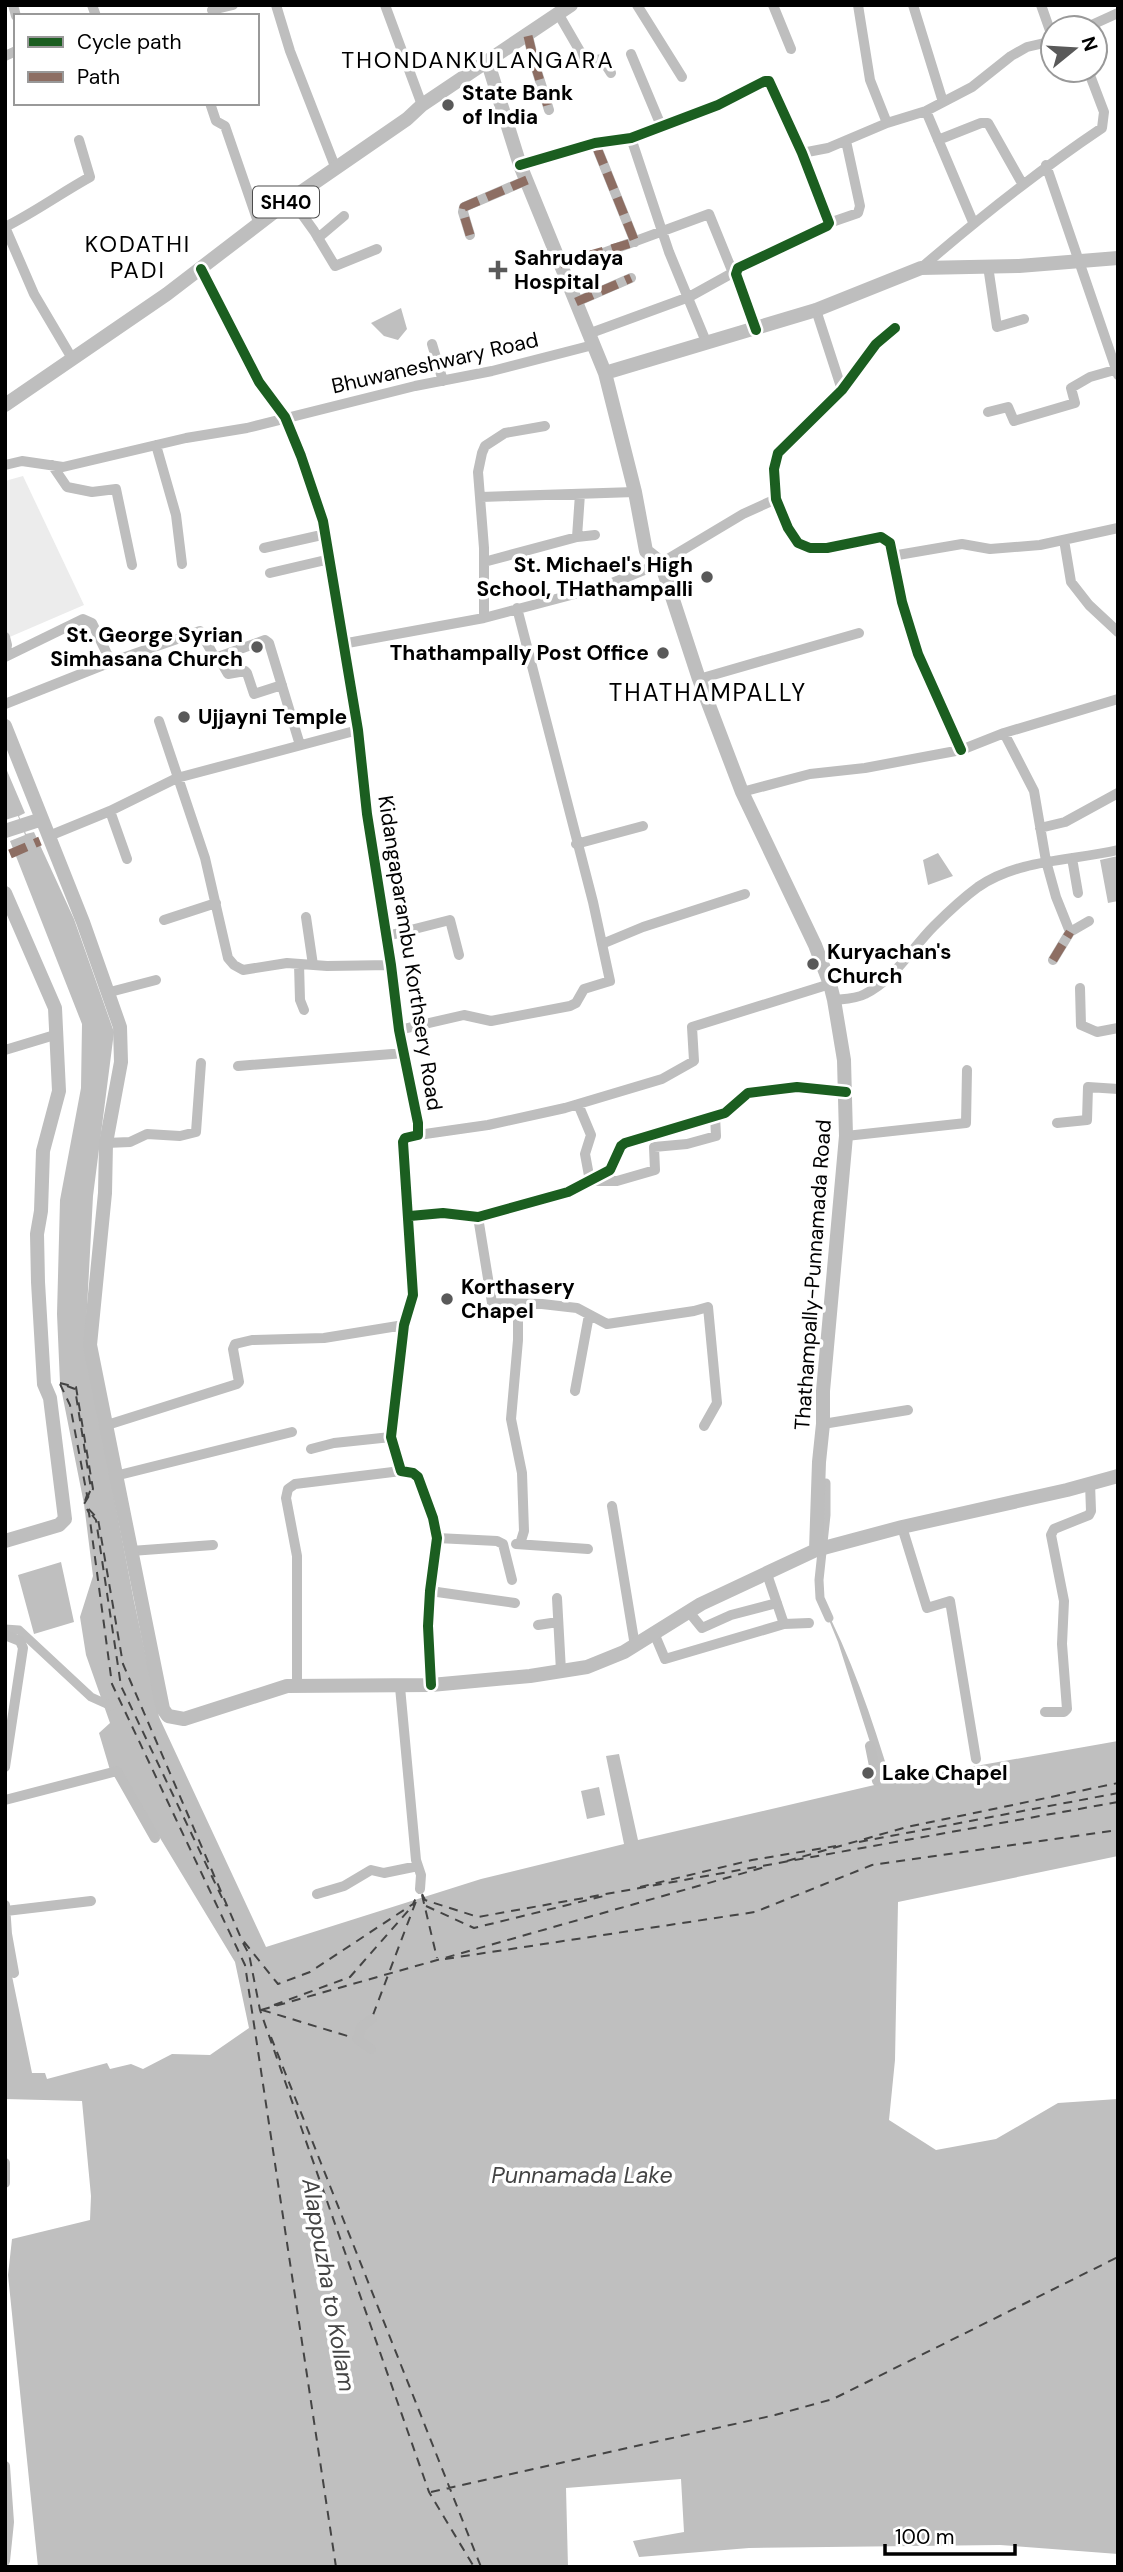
<svg xmlns="http://www.w3.org/2000/svg" width="1123" height="2572" viewBox="0 0 1123 2572" font-family="'DM Sans',sans-serif">
<rect width="100%" height="100%" fill="#fff"/>
<path fill="#ececec" d="M 23,476 L 84,605 L 5,639 L 5,481 Z"/>
<path fill="#bfbfbf" d="M 401,308 L 407,329 L 398,340 L 384,336 L 371,323 Z
M 5,766 L 25,813 L 19,816 L 26,834 L 34,832 L 74,919 L 114,1032 L 93,1196 L 85,1346 L 134,1601 L 159,1717 L 266,1947 L 481,1879 L 624,1844 L 606,1756 L 619,1754 L 638,1840 L 883,1783 L 838,1642 L 820,1598 C 851,1656 872,1718 891,1781 L 1118,1741 L 1118,1856 L 898,1902 L 895,2060 L 889,2120 L 936,2150 L 996,2139 L 1058,2103 L 1118,2099 L 1118,2554 L 1000,2545 L 749,2548 L 639,2557 L 633,2541 L 684,2532 L 681,2479 L 566,2488 L 568,2567 L 38,2567 L 8,2275 L 12,2239 L 90,2220 L 91,2196 L 82,2101 L 5,2099 L 5,1942 L 32,2073 L 45,2073 L 47,2079 L 107,2063 L 110,2069 L 131,2064 L 143,2069 L 172,2054 L 210,2055 L 249,2028 L 235,1962 L 128,1785 L 110,1770 L 99,1733 L 110,1723 L 86,1655 L 80,1617 L 93,1576 L 84,1504 L 60,1383 L 57,1314 L 60,1200 L 81,1088 L 82,1024 L 10,841 L 25,835 L 18,816 L 5,820 Z
M 938,853 L 953,876 L 928,885 L 923,860 Z
M 1118,856 L 1118,901 L 1108,903 L 1100,860 Z
M 61,1562 L 74,1622 L 34,1634 L 18,1575 Z
M 599,1787 L 605,1815 L 587,1819 L 581,1791 Z"/>
<g fill="none" stroke-linecap="round" stroke-linejoin="round">
<path stroke="#bfbfbf" stroke-width="9" d="M 826,1483 L 826,1515 L 819,1580 L 820,1598 L 829,1618
M 5,1629 L 19,1630 L 91,1697 L 111,1706"/>
<path stroke="#444" stroke-width="2" stroke-dasharray="9 7" stroke-linecap="butt" d="M 60,1383 L 76,1387 L 93,1489 L 84,1504 L 98,1519 L 123,1664 L 241,1938 L 278,1984 L 310,1972 L 413,1904 L 419,1892
M 60,1384 L 70,1405 L 87,1495 L 85,1501
M 67,1386 L 75,1389 L 91,1489 L 88,1496
M 87,1509 L 89,1513 L 112,1684 L 245,1965 L 336,2567
M 92,1515 L 96,1520 L 121,1686 L 226,1906
M 859,1842 L 1118,1793
M 787,1861 L 907,1827 L 1118,1783
M 640,1887 L 752,1860 L 836,1846
M 422,1894 L 425,1900 L 478,1917 L 1118,1802
M 422,1895 L 437,1958
M 426,1906 L 474,1928 L 604,1896
M 243,1943 L 249,1954 L 260,2010 L 429,2492 L 474,2567
M 445,1959 L 755,1912 L 872,1865 L 1118,1830
M 274,2005 L 350,1977 L 415,1903
M 261,2010 L 765,1867
M 262,2010 L 354,2038
M 373,2015 L 418,1896
M 271,2037 L 481,2567
M 431,2492 L 775,2415 L 833,2399 L 1118,2257"/>
<path stroke="#bebebe" stroke-width="10" d="M 13,5 L 16,16
M 92,5 L 96,16
M 276,5 L 290,51 L 336,169
M 385,5 L 422,105
M 637,5 L 682,77
M 773,5 L 791,49
M 858,5 L 870,80 L 887,123 L 926,111 L 972,87 L 1011,56 L 1027,47 L 1053,41
M 913,5 L 943,102
M 1041,5 L 1053,39
M 212,10 L 233,5
M 559,15 L 581,53 L 582,63 L 602,59 L 611,73
M 1085,28 L 1118,13
M 528,36 L 535,65 L 549,110
M 631,54 L 662,128
M 5,56 L 16,51
M 210,103 L 216,121 L 225,126 L 259,225
M 926,111 L 973,222
M 631,138 L 669,252 L 707,344
M 938,140 L 981,123 L 988,123 L 1023,185
M 595,143 L 635,242
M 802,153 L 828,148 L 887,123
M 520,165 L 595,143 L 631,138 L 718,105 L 765,81 L 769,81 L 802,153 L 829,223 L 827,226 L 738,268 L 736,274 L 756,330
M 1046,165 L 1118,375
M 291,199 L 314,231 L 335,266 L 377,249
M 829,223 L 858,213 L 860,206 L 846,141
M 5,227 L 34,294 L 73,360
M 5,227 C 35,212 61,193 90,177 L 79,140
M 470,235 L 463,212 L 464,207 L 527,180
M 318,238 L 344,216
M 560,264 L 606,252 L 709,214 L 731,268 L 736,271 L 689,297 L 588,334
M 988,266 L 997,327 L 1024,319
M 921,268 C 979,218 1038,171 1102,128 L 1104,112 L 1088,70
M 201,269 L 259,382 L 285,417 L 301,456 L 323,521 L 358,730 L 367,814 L 391,965 L 399,1030 L 418,1123 L 418,1135 L 405,1138 L 403,1142 L 413,1295 L 404,1325 L 391,1437 L 401,1471 L 413,1473 L 418,1477 L 433,1518 L 437,1538 L 430,1591 L 428,1626 L 431,1685
M 576,302 L 631,278
M 816,310 L 842,390
M 895,328 L 876,344 L 842,390 L 778,453 L 774,469 L 776,499 L 788,528 L 798,543 L 810,548 L 827,548 L 881,537 L 890,543 L 902,602 L 918,654 L 961,750
M 432,344 L 443,381
M 988,412 L 1008,407 L 1014,421 L 1075,403 L 1071,388 L 1090,377 L 1118,369
M 156,445 L 176,515 L 182,564
M 5,465 L 22,461 L 63,467 L 186,438 L 247,428 L 415,386 L 492,371 L 593,345
M 52,465 L 67,487 L 92,492 L 116,489 L 132,565
M 481,497 L 635,492
M 577,537 L 580,494
M 1064,540 L 1071,582 L 1089,605 L 1118,632
M 264,548 L 326,534
M 892,556 L 962,544 L 990,549 L 1040,545 L 1118,528
M 484,562 L 577,537 L 595,535
M 270,573 L 330,559
M 484,618 L 484,548 L 478,472 L 482,453 L 485,446 L 505,433 L 545,426
M 5,637 L 7,645 L 5,656
M 342,644 L 484,618 L 605,586 L 661,563 L 743,514 L 776,499
M 5,657 L 83,619 L 92,623 L 111,662
M 218,657 L 228,674 L 245,671 L 247,673 L 254,694 L 282,685
M 699,679 L 859,633
M 5,704 L 111,662 L 200,631 L 214,656 L 218,657 L 265,640 L 269,643 L 300,745
M 159,721 L 205,858 L 228,958 L 234,965 L 243,970 L 287,963 L 327,966 L 391,965
M 1004,733 L 1034,791 L 1046,861 L 1056,897 L 1070,932 L 1089,921
M 742,792 L 810,774 L 865,768 L 961,750 L 1004,733 L 1118,699
M 110,811 L 127,859
M 1040,828 L 1065,822 L 1118,793
M 49,836 L 110,811 L 177,778 L 358,730
M 576,844 L 643,826
M 1072,858 L 1078,893
M 306,917 L 313,965
M 164,920 L 216,903
M 387,936 L 450,920 L 459,955
M 602,944 L 643,927 L 745,894
M 1053,960 L 1070,932
M 299,964 L 300,1000 L 304,1010
M 1080,988 L 1081,1025 L 1097,1032 L 1118,1028
M 110,992 L 156,980
M 834,1000 C 844,999 856,999 865,994 C 893,981 912,948 934,926 C 947,913 963,898 978,887 C 1019,859 1071,861 1118,850
M 399,1030 L 464,1015 L 491,1021 L 570,1006 L 576,1003 L 584,989 L 610,981 L 593,902 L 517,608
M 5,1050 L 58,1034
M 238,1066 L 405,1053
M 578,1104 L 591,1135 L 585,1154 L 590,1181 L 617,1181 L 655,1170 L 654,1147 L 687,1144 L 716,1136 L 715,1116
M 1057,1123 L 1087,1120 L 1088,1087 L 1118,1089
M 418,1135 L 488,1125 L 565,1108 L 662,1079 L 694,1061 L 692,1027 L 830,984
M 846,1136 L 966,1123 L 967,1070
M 106,1143 L 130,1142 L 147,1134 L 180,1136 L 196,1132 L 201,1063
M 410,1216 L 443,1213 L 478,1217 L 568,1192 L 610,1170 L 621,1146 L 625,1143 L 725,1113 L 748,1093 L 797,1087 L 846,1092
M 478,1217 L 492,1303 L 542,1304 L 577,1308 L 607,1324 L 694,1311 L 708,1307 L 717,1403 L 704,1426
M 518,1304 L 518,1340 L 511,1419 L 522,1473 L 524,1531 L 520,1544
M 575,1391 L 589,1315
M 823,1424 L 908,1410
M 104,1426 L 237,1384 L 239,1382 L 233,1349 L 235,1344 L 252,1340 L 324,1338 L 404,1325
M 311,1449 L 334,1443 L 391,1437
M 115,1476 L 292,1432
M 612,1506 L 635,1646
M 902,1527 L 927,1608 L 950,1601 L 976,1759
M 437,1538 L 497,1541 L 503,1544 L 512,1580
M 516,1544 L 588,1549
M 131,1551 L 213,1545
M 430,1591 L 515,1603
M 557,1598 L 561,1671
M 689,1612 L 702,1628 L 731,1615 L 777,1603
M 784,1624 L 809,1623
M 538,1625 L 558,1622
M 654,1633 L 665,1659 L 784,1624 L 767,1574
M 5,1635 L 20,1641 L 23,1648 L 5,1767
M 297,1686 L 297,1556 L 286,1498 L 288,1489 L 295,1484 L 401,1471
M 400,1687 L 416,1860 L 421,1875 L 420,1889
M 1045,1712 L 1064,1712 L 1067,1709 L 1062,1644 L 1064,1601 L 1051,1535 L 1054,1529 L 1089,1515 L 1091,1511 L 1090,1483
M 870,1746 L 877,1781
M 5,1800 L 117,1771 L 155,1838
M 317,1894 L 344,1886 L 371,1870 L 384,1873 L 418,1866
M 5,1905 L 7,1934 L 14,1973
M 6,1911 L 91,1901
M 357,2039 L 371,2049
M 358,2039 L 361,2027 L 372,2019
M 5,2163 L 5,2183
M 5,2466 L 9,2522 L 5,2561"/>
<path stroke="#bebebe" stroke-width="14" d="M 488,63 L 520,165 L 605,373 L 635,492 L 646,551 L 661,563 L 699,679 L 742,792 L 815,945 L 830,984 L 834,1000 L 844,1060 L 846,1136 L 823,1391 L 823,1424 L 819,1462 L 816,1550
M 605,373 L 816,310 L 921,268 L 1019,266 L 1118,258
M 5,405 L 167,294 L 291,199 L 407,119 L 422,105 L 571,5
M 5,726 L 83,922 L 120,1027 L 121,1062 L 106,1143 L 105,1193 L 90,1345 L 163,1709 L 168,1716 L 184,1719 L 287,1686 L 431,1685 L 530,1676 L 587,1667 L 624,1652 L 701,1604 L 816,1550 L 902,1527 L 1067,1490 L 1118,1476
M 5,831 L 42,819
M 5,893 L 55,1008 L 59,1091 L 43,1151 L 41,1211 L 37,1234 L 38,1282 L 44,1384 L 50,1398 L 65,1519 L 59,1525 L 5,1541"/>
<path stroke="#8d6e63" stroke-width="9" stroke-dasharray="18 9" stroke-linecap="butt" d="M 528,36 L 535,65 L 549,110
M 470,235 L 463,212 L 464,207 L 527,180
M 560,264 L 635,242 L 595,143
M 576,302 L 631,278
M 1116,369 L 1118,369
M 10,854 L 40,841
M 1053,960 L 1070,932"/>
<defs>
<path id="cycleway" d="M 520,165 L 595,143 L 631,138 L 718,105 L 765,81 L 769,81 L 802,153 L 829,223 L 827,226 L 738,268 L 736,274 L 756,330
M 201,269 L 259,382 L 285,417 L 301,456 L 323,521 L 358,730 L 367,814 L 391,965 L 399,1030 L 418,1123 L 418,1135 L 405,1138 L 403,1142 L 413,1295 L 404,1325 L 391,1437 L 401,1471 L 413,1473 L 418,1477 L 433,1518 L 437,1538 L 430,1591 L 428,1626 L 431,1685
M 895,328 L 876,344 L 842,390 L 778,453 L 774,469 L 776,499 L 788,528 L 798,543 L 810,548 L 827,548 L 881,537 L 890,543 L 902,602 L 918,654 L 961,750
M 410,1216 L 443,1213 L 478,1217 L 568,1192 L 610,1170 L 621,1146 L 625,1143 L 725,1113 L 748,1093 L 797,1087 L 846,1092"/>
</defs>
<use href="#cycleway" stroke="#fff" stroke-width="15"/>
<use href="#cycleway" stroke="#1b5e20" stroke-width="10"/>
</g>
<g fill="#595959" stroke="#fff" stroke-width="2.5">
<circle cx="448" cy="105" r="7"/>
<path d="M494.5 259.5h7v7h7v7h-7v7h-7v-7h-7v-7h7z"/>
<circle cx="707" cy="577" r="7"/>
<circle cx="257" cy="647" r="7"/>
<circle cx="663" cy="653" r="7"/>
<circle cx="184" cy="717" r="7"/>
<circle cx="813" cy="964" r="7"/>
<circle cx="447" cy="1299" r="7"/>
<circle cx="868" cy="1773" r="7"/>
</g>
<g text-anchor="middle" dominant-baseline="central" stroke-width="7" stroke-linejoin="round" paint-order="stroke">
<rect fill="#fff" stroke="#4c4c4c" stroke-width="2" x="253" y="186.5" width="66" height="31" rx="5"/>
<g font-size="19" font-weight="bold" fill="#000">
<text x="286" y="202">SH40</text>
</g>
<g font-size="21" font-weight="bold" fill="#000" stroke="#fff" text-anchor="start">
<text x="462" y="93">State Bank<tspan x="462" dy="24">of India</tspan></text>
<text x="514" y="258">Sahrudaya<tspan x="514" dy="24">Hospital</tspan></text>
<text x="693" y="565" text-anchor="end">St. Michael's High<tspan x="693" dy="24">School, THathampalli</tspan></text>
<text x="243" y="635" text-anchor="end">St. George Syrian<tspan x="243" dy="24">Simhasana Church</tspan></text>
<text x="649" y="653" text-anchor="end">Thathampally Post Office</text>
<text x="198" y="717">Ujjayni Temple</text>
<text x="827" y="952">Kuryachan's<tspan x="827" dy="24">Church</tspan></text>
<text x="461" y="1287">Korthasery<tspan x="461" dy="24">Chapel</tspan></text>
<text x="882" y="1773">Lake Chapel</text>
</g>
<g font-size="21" fill="#000" stroke="#fff">
<text transform="translate(435 363) rotate(-13)">Bhuwaneshwary Road</text>
<text transform="translate(410 953) rotate(81)">Kidangaparambu Korthsery Road</text>
<text transform="translate(813 1275) rotate(-86)">Thathampally-Punnamada Road</text>
</g>
<g font-size="23" letter-spacing="2" fill="#000" stroke="#fff">
<text x="478" y="60">THONDANKULANGARA</text>
<text x="138" y="244">KODATHI<tspan x="138" dy="26">PADI</tspan></text>
</g>
<g font-size="23" font-style="italic" fill="#444" stroke="#fff">
<text x="582" y="2175">Punnamada Lake</text>
<text transform="translate(329 2285) rotate(80)">Alappuzha to Kollam</text>
</g>
<g font-size="24" letter-spacing="2" fill="#000" stroke="#fff">
<text x="708" y="692">THATHAMPALLY</text>
</g>
</g>
<rect width="1123" height="2572" fill="none" stroke="#000000" stroke-width="14"/>
<rect x="14" y="14" width="245" height="91" fill="#ffffff" stroke="#999999" stroke-width="2"/>
<rect x="28" y="37" width="35" height="10" fill="#1b5e20" stroke="#999999" stroke-width="2"/>
<text x="77" y="49" font-size="21" fill="#000000">Cycle path</text>
<rect x="28" y="72" width="35" height="10" fill="#8d6e63" stroke="#999999" stroke-width="2"/>
<text x="77" y="84" font-size="21" fill="#000000">Path</text>
<g transform="translate(1074 49) rotate(72)"><circle r="33" fill="#ffffff" stroke="#999999" stroke-width="2"/>
<path d="M0-5L12 26L0 18L-12 26Z" fill="#595959"/>
<text y="-10" font-size="19" font-weight="bold" text-anchor="middle" fill="#000000">N</text>
</g>
<path d="M885 2544v10h130v-10" fill="none" stroke="#000000" stroke-width="3.5"/>
<text x="895" y="2544" font-size="21" fill="#000000" stroke="#ffffff" stroke-width="5" paint-order="stroke">100 m</text>
</svg>
